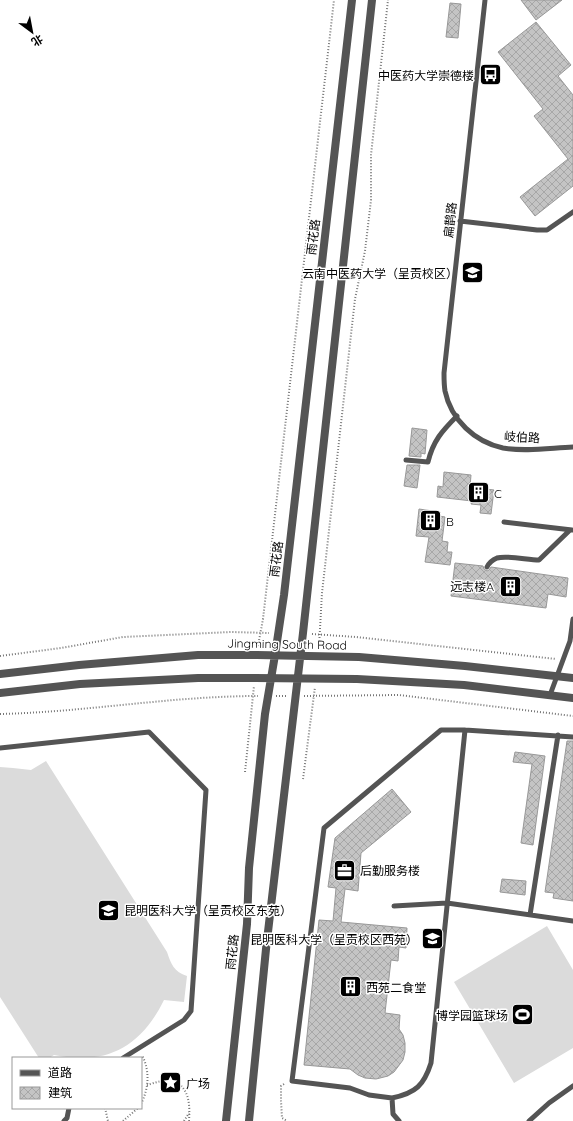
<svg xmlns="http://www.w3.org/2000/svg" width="573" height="1121" viewBox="0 0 573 1121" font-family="Quicksand,'Noto Sans SC',sans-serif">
<defs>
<pattern id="building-cross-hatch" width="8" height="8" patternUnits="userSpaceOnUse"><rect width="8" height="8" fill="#c4c4c4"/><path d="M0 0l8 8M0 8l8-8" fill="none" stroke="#a7a7a7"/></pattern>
</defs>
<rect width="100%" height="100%" fill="#fff"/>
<path fill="#dbdbdb" d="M 46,761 L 167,952 C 171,964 174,972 187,976 L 184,1002 L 164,1000 C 141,1047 106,1066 54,1055 L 49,1058 L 39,1058 L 0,997 L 0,767 L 13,768 L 31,770 Z
M 547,926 L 573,970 L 573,1048 L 514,1083 L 454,982 Z"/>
<path fill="url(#building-cross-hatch)" stroke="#989898" d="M 521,0 L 562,0 L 536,20 Z
M 450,3 L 461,4 L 458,38 L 446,37 Z
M 536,22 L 571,65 L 558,76 L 573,95 L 573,186 L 535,216 L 520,197 L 568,159 L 534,116 L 543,109 L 498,52 Z
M 412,428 L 427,430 L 425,454 L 421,453 L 421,457 L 409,456 Z
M 407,465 L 420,465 L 417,488 L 404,486 Z
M 444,472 L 471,475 L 470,487 L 494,490 L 491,514 L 480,513 L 481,505 L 471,504 L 472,501 L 437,497 L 438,486 L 443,487 Z
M 419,509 L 440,512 L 439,516 L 445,517 L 442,541 L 448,542 L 447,552 L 452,552 L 450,565 L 425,562 L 429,537 L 416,536 Z
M 455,563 L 483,566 L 484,569 L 487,571 L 489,570 L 491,567 L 568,578 L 566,597 L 548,594 L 546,608 L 451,596 Z
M 567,741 L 573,741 L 573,901 L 553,898 L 554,893 L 545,892 Z
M 515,752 L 545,756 L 533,845 L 521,843 L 532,764 L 513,762 Z
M 392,789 L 411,812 L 361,853 L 358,891 L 345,889 L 341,922 L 407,928 L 406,948 L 399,947 L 398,961 L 391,960 L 385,1013 L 400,1015 L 399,1029 L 403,1035 L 405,1043 L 405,1052 L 403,1060 L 394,1072 L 388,1076 L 376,1079 L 365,1078 L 358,1075 L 350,1069 L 304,1065 L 319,920 L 333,921 L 336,888 L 328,887 L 335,838 Z
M 502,879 L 526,881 L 525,895 L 500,892 Z"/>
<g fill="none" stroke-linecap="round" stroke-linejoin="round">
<path stroke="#767676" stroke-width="2" stroke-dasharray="1 2" stroke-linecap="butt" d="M 312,634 L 356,637 L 556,659
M 258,646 L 263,619 L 334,0
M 319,647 L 322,593 L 355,299 L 365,251 L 371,200 L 371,155 L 388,0
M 0,656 L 61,648 L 123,637 L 231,632 L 269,633
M 276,696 L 286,696
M 304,696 L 399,695 L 573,716
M 0,714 C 86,712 172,696 258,696
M 245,772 L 254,686
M 303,779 L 315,687
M 284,1084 L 281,1086 L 281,1101 L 282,1118 L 287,1121
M 147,1085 C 154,1083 165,1079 172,1081 C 190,1086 190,1106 189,1121
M 141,1104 C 149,1088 150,1071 142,1055
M 105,1108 L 108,1121
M 123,1121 L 138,1108
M 184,1121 L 189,1113"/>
<path stroke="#545454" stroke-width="5" d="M 485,0 L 444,373 C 444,379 444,385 445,391 C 451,420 475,442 503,448 C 525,452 550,448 573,447
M 460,221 L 537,230 L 547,230 L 573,212
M 406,460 L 428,462 C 433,441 442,431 457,416
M 504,522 L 572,530
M 487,567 C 489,563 492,560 497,558 C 507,555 528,560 539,560 L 570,530
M 550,695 L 570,641 L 573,619
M 0,748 L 149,732 L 206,790 L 191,1011 L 184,1020 L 123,1058
M 394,906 L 447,903 L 573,921
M 530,915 L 558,735
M 392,1098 C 416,1093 424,1085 431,1063 L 465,730
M 64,1121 L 67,1118 L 69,1108
M 399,1121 L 393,1114 L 392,1098 L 369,1095 L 350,1088 L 292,1081 L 324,828 L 441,730 L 465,730 L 573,737
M 529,1121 L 549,1103 L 573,1086"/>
<path stroke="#545454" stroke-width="8" d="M 0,674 L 79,665 L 198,655 L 257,655 L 359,657 L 465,666 L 573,678
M 0,693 L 80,684 L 198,678 L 255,678 L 357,679 L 464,685 L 573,698
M 226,1121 L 247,924 L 249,868 L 265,714 L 275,655 L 284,595 L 352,0
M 249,1121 L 266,949 L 303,633 L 372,0"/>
</g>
<defs>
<symbol id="bus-square" viewBox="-11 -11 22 22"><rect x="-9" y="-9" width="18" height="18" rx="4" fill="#000" stroke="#fff"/><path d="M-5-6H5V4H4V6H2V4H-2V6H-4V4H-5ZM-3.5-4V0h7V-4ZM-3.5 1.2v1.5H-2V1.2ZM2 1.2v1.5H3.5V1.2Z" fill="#fff"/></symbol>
<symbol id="university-square" viewBox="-11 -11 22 22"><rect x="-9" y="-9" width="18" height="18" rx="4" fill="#000" stroke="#fff"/><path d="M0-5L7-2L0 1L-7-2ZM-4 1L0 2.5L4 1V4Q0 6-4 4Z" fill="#fff"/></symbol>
<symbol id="building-square" viewBox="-11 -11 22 22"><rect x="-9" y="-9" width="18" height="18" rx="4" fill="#000" stroke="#fff"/><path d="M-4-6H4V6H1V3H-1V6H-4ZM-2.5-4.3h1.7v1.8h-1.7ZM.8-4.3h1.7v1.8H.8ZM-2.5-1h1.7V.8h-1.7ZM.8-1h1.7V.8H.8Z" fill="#fff"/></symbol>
<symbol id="office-square" viewBox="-11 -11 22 22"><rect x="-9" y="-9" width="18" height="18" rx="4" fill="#000" stroke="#fff"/><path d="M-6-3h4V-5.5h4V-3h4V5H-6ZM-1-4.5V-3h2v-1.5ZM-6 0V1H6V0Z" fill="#fff"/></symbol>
<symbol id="stadium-square" viewBox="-11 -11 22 22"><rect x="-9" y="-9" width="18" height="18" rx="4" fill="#000" stroke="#fff"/><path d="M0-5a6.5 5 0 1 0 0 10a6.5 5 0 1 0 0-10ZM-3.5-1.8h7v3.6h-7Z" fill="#fff"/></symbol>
<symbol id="sight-square" viewBox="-11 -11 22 22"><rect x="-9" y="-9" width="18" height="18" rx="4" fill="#000" stroke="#fff"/><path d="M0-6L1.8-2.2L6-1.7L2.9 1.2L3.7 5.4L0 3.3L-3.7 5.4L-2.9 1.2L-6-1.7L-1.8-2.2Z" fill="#fff"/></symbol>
</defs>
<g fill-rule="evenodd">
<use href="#bus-square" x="478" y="62" width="25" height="25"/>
<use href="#university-square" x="460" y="260" width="25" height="25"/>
<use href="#building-square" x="466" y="480" width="25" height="25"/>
<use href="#building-square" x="418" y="508" width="25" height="25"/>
<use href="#building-square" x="498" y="574" width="25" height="25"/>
<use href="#office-square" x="332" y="858" width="25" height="25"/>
<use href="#university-square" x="96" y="898" width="25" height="25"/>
<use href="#university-square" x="420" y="926" width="25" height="25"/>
<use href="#building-square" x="338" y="974" width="25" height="25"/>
<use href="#stadium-square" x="510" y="1002" width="25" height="25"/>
<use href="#sight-square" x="158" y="1070" width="25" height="25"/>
</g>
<g text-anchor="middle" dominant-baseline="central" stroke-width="3" stroke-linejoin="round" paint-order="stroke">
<g font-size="12" fill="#000" stroke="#fff" text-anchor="start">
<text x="474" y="75" text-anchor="end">中医药大学崇德楼</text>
<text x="458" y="273" text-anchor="end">云南中医药大学（呈贡校区）</text>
<text x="494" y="493">C</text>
<text x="446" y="521">B</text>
<text x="494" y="586" text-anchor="end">远志楼A</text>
<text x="360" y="870">后勤服务楼</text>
<text x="124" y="910">昆明医科大学（呈贡校区东苑）</text>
<text x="418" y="939" text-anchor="end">昆明医科大学（呈贡校区西苑）</text>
<text x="366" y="987">西苑二食堂</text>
<text x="508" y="1015" text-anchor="end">博学园篮球场</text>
<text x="186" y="1083">广场</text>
</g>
<g font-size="12" fill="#000" stroke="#fff">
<text transform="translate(450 220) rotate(-84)">扁鹊路</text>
<text transform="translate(313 237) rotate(-83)">雨花路</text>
<text transform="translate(522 437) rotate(3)">岐伯路</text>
<text transform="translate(276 559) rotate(-83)">雨花路</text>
<text transform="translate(287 644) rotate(1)">Jingming South Road</text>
<text transform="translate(232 952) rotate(-84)">雨花路</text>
</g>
</g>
<rect x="12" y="1057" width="130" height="52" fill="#ffffff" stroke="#999999"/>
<rect x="20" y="1070" width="20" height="6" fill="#545454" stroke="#999999"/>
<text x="48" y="1077" font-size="12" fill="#000000">道路</text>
<rect x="20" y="1087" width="20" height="12" fill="url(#building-cross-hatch)" stroke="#999999"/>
<text x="48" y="1097" font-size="12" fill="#000000">建筑</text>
<g transform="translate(32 32) rotate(148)" stroke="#ffffff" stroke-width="3" paint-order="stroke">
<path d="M0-3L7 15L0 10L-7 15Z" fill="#000000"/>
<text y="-6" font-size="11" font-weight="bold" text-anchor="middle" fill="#000000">北</text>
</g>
</svg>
